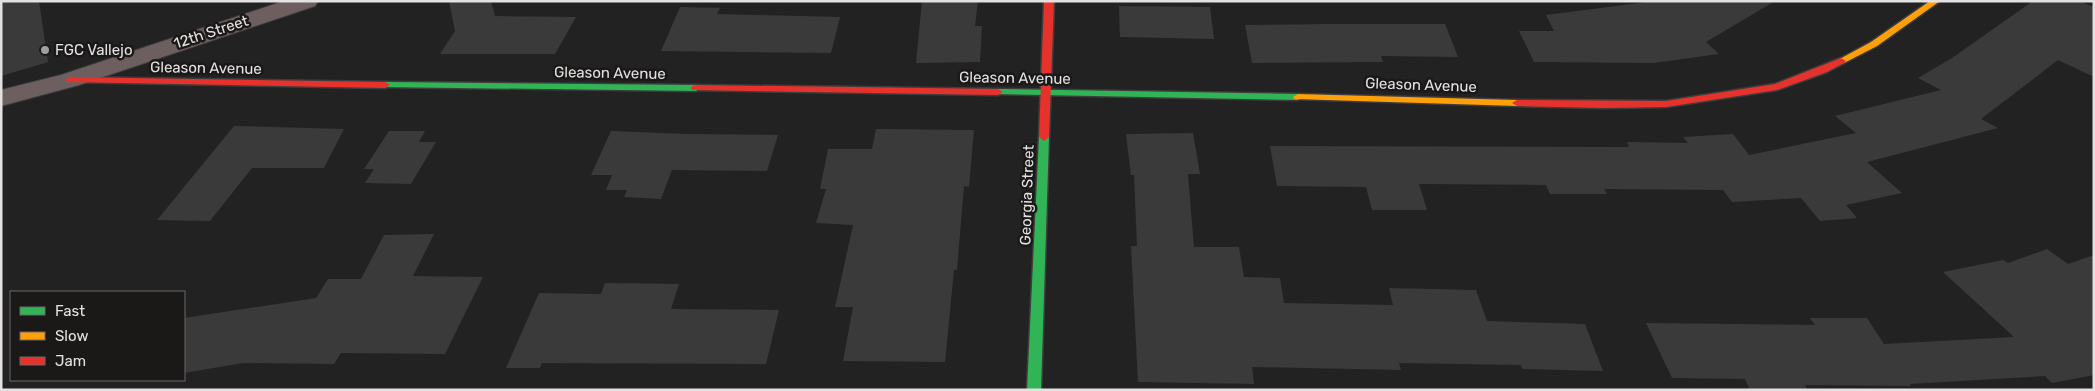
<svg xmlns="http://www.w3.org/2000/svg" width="2095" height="391" viewBox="0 0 2095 391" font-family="Rubik,sans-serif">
<rect width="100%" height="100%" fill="#232222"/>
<path fill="#3b3a3a" d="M 1,1 L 39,1 L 48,62 L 1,76 Z
M 449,1 L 491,1 L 495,16 L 576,17 L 555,54 L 440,54 L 455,31 Z
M 922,1 L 978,1 L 975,26 L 982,26 L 980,62 L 916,63 Z
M 1655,1 L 1775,1 L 1706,42 L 1719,54 L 1654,63 L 1534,62 L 1519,31 L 1554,31 L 1546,15 Z
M 2033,1 L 2079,1 L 2094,7 L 2094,77 L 2058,60 L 1981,119 L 1998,128 L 1867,162 L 1902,193 L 1846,205 L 1857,218 L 1820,221 L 1801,198 L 1732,202 L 1723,190 L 1604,189 L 1607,194 L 1550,194 L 1546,185 L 1419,184 L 1427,210 L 1372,210 L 1366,187 L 1277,186 L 1270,146 L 1629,147 L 1627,142 L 1688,143 L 1683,137 L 1733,134 L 1749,155 L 1856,133 L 1835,116 L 1941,90 L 1918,78 L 1952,58 Z
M 1119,6 L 1210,7 L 1214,39 L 1120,37 Z
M 680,7 L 720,8 L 717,14 L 840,17 L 831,53 L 661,51 Z
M 1328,24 L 1445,24 L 1458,57 L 1381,56 L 1383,62 L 1252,63 L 1245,25 Z
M 234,126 L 344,129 L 324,168 L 252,168 L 210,221 L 157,220 Z
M 876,129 L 974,130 L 969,187 L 964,186 L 957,270 L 954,270 L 945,362 L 843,361 L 853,307 L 835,307 L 853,225 L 816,223 L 826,189 L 820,189 L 828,149 L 872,149 Z
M 389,131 L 425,131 L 419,142 L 436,142 L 411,184 L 365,183 L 374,169 L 364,169 Z
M 611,131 L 687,134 L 778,135 L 767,171 L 672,170 L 661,199 L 624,197 L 627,190 L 606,190 L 612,175 L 591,175 Z
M 1193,133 L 1200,174 L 1188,174 L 1194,247 L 1239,247 L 1244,277 L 1280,278 L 1284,303 L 1393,305 L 1389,288 L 1476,290 L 1487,321 L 1585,324 L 1603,371 L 1522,369 L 1521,365 L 1399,363 L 1401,370 L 1252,367 L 1254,384 L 1138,382 L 1131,246 L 1137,246 L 1134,175 L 1131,175 L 1126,134 Z
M 434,234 L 413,276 L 483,277 L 445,354 L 341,353 L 334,364 L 243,363 L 184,373 L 184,318 L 316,298 L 328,279 L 361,279 L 384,235 Z
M 2047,249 L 2068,264 L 2094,255 L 2094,375 L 2052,383 L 2045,376 L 1910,384 L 1911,386 L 1805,385 L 1807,390 L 1750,390 L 1745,379 L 1672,378 L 1646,323 L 1815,325 L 1810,318 L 1867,318 L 1884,344 L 2014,337 L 1943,272 L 2003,260 L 2008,263 Z
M 605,283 L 679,284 L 671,309 L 779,310 L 766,364 L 542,363 L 540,368 L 506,368 L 539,293 L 601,294 Z"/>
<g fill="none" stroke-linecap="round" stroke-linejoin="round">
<defs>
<path id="street" d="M 284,1 L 318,1 L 315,6 L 79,85 L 1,106 L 1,90 L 61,75 Z"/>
<path id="fast" d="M 385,82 L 696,85 L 701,88 L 696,91 L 381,87 L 380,85 L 381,83 Z
M 998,89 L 1298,94 L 1303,97 L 1298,100 L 994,94 L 993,92 Z
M 1044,133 L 1049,137 L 1041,390 L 1027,390 L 1039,137 Z"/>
<path id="slow" d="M 1930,1 L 1940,1 L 1877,46 L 1844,63 L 1841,64 L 1836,61 L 1871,42 Z
M 1298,94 L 1517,100 L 1522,103 L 1517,106 L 1294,99 L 1293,97 Z"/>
<path id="jam" d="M 1044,1 L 1054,1 L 1049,137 L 1044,141 L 1039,137 Z
M 1841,58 L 1846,61 L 1844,63 L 1827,72 L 1777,90 L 1666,107 L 1605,108 L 1517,106 L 1512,103 L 1517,100 L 1666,101 L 1775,84 Z
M 70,77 L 385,82 L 390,85 L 385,88 L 66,82 L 65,80 Z
M 696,85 L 998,89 L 1003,92 L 998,95 L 692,90 L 691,88 L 692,86 Z"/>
</defs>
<use href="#street" stroke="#3e3d3d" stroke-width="2"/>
<use href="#fast" stroke="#3e3d3d" stroke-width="3"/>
<use href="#slow" stroke="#3e3d3d" stroke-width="3"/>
<use href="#jam" stroke="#3e3d3d" stroke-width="3"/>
<use href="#street" fill="#6d5e60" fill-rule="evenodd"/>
<use href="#fast" fill="#30b455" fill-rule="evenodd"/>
<use href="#slow" fill="#ff9f0a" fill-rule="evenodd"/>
<use href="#jam" fill="#e5322d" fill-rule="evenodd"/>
</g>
<circle fill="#a09e9f" stroke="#1b1818" stroke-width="2" cx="45" cy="50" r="5"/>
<g text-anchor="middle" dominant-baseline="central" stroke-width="5" stroke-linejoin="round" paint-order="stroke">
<g font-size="15" fill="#e3e1e2" stroke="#1b1818">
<text transform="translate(211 32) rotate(-18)">12th Street</text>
<text transform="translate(206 68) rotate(1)">Gleason Avenue</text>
<text transform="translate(610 73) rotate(1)">Gleason Avenue</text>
<text transform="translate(1015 78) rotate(1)">Gleason Avenue</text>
<text transform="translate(1421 85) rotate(2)">Gleason Avenue</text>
<text transform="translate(1027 195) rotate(-88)">Georgia Street</text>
</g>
<g font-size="15" fill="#e3e1e2" stroke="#1b1818" text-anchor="start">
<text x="55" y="50">FGC Vallejo</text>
</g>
</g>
<rect width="2095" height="391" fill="none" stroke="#e3e1e2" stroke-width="5"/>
<rect x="10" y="291" width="175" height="90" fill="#1b1818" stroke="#6b6869"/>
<rect x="20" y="307" width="25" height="8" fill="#30b455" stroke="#6b6869"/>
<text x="55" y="316" font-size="15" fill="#e3e1e2">Fast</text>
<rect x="20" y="332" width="25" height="8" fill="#ff9f0a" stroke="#6b6869"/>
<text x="55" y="341" font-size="15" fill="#e3e1e2">Slow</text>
<rect x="20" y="357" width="25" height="8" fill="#e5322d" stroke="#6b6869"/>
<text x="55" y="366" font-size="15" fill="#e3e1e2">Jam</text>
</svg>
